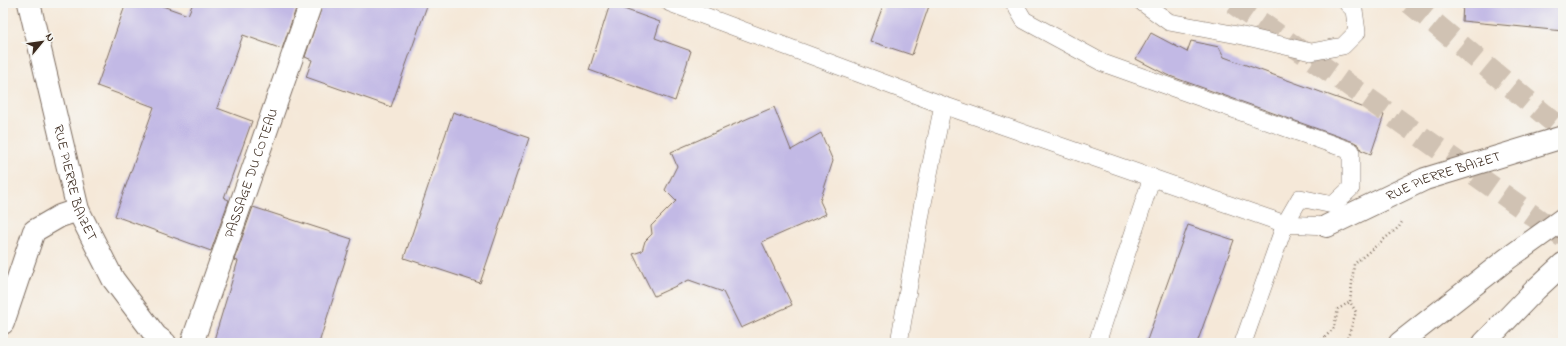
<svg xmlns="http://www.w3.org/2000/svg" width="1566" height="346" viewBox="0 0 1566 346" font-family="'Indie Flower',sans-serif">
<rect width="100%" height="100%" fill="#f6f6f2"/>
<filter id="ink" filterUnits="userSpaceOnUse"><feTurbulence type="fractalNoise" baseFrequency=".025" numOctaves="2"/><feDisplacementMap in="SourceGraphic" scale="8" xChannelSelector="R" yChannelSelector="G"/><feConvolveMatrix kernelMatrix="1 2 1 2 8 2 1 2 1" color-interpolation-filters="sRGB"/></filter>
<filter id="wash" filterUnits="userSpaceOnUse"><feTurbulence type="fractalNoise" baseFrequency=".012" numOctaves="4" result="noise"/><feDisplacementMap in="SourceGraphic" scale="16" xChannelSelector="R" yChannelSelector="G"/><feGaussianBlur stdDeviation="0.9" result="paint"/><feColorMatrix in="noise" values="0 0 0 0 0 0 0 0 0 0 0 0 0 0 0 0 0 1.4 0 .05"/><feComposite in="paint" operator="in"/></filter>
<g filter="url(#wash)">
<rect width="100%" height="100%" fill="#f5e8d8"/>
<g id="blocks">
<path fill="#c2b9e5" d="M 126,3 L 154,3 L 188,15 L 193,3 L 298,3 L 282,49 L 243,35 L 217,108 L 252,121 L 224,198 L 229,200 L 211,251 L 115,216 L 154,107 L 97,86 Z
M 323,3 L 428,3 L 391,107 L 306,77 L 312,60 L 305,57 Z
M 884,3 L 930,3 L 912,55 L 870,41 Z
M 1463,3 L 1563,3 L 1563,31 L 1462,21 Z
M 610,4 L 660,22 L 655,38 L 691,51 L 675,101 L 589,70 Z
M 1151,33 L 1187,52 L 1191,41 L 1219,47 L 1224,57 L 1384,115 L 1371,154 L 1361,150 L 1359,145 L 1354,142 L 1167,75 L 1136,59 Z
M 774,107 L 791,150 L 821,133 L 833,161 L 820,201 L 826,214 L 762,242 L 792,305 L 741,328 L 723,292 L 689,280 L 654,296 L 633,254 L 642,251 L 645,241 L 652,234 L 651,226 L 676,201 L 665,190 L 677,166 L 671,152 Z
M 453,112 L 529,138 L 480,283 L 404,258 Z
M 253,207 L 352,239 L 319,343 L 213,343 L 238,261 L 234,260 Z
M 1188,225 L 1234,240 L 1197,343 L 1146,343 Z"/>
</g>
</g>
<g filter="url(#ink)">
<use href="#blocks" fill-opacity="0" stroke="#7c6c5f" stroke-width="1"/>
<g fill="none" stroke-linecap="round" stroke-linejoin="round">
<path stroke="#d0c2b3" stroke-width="22" stroke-dasharray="22 11" stroke-linecap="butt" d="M 1233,3 L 1563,237
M 1410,3 L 1563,130"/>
<defs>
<path id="service" d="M 670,3 L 943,105 L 1285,224 L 1327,226
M 1014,3 L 1024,20 L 1103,63 L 1351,151 L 1351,188 L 1333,205 L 1300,198 L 1285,224 L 1243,343
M 1143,3 L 1169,22 L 1243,36 L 1311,52 L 1343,46 L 1357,32 L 1354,10 L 1347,3
M 899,343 L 922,208 L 943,105
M 1097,343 L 1152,177"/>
<g id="minor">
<path id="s1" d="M 1327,226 L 1425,179 L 1563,137"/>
<path d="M 3,323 L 34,231 L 60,216 L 78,210"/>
<path id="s2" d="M 192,343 L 311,3"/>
</g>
<g id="tertiary">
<path id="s3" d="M 29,3 L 78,210 L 113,279 L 156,336 L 165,343"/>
</g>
<path id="trunk" d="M 1400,343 L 1507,259 L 1563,219
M 1484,343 L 1535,290 L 1563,264"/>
</defs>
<use href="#service" stroke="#7c6c5f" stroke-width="18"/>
<use href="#minor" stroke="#7c6c5f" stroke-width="24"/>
<use href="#tertiary" stroke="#7c6c5f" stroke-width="24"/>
<use href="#trunk" stroke="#7c6c5f" stroke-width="24"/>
<path stroke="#7c6c5f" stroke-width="2.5" stroke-dasharray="1 3" stroke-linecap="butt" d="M 1319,343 L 1334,328 L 1338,309 L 1350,302
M 1341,343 L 1348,337 L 1356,312 L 1350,302 L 1354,264 L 1399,227 L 1402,222"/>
<use href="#service" stroke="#fff" stroke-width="17"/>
<use href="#minor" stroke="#fff" stroke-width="22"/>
<use href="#tertiary" stroke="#fff" stroke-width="22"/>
<use href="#trunk" stroke="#fff" stroke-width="22"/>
</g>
</g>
<g text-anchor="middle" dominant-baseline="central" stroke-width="3" stroke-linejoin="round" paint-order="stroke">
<g font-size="14" fill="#3b2a1e" stroke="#f6f6f2">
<text stroke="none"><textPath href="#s2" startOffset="180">PASSAGE DU COTEAU</textPath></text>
<text stroke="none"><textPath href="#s1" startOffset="127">RUE PIERRE BAIZET</textPath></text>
<text stroke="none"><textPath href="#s3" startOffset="186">RUE PIERRE BAIZET</textPath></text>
</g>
</g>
<rect width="1566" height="346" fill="none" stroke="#f6f6f2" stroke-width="16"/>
<g transform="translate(42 42) rotate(61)" stroke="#f6f6f2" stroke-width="3" paint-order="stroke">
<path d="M0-3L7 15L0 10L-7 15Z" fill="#3b2a1e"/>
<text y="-6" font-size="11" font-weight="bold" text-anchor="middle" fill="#3b2a1e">N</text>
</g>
</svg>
